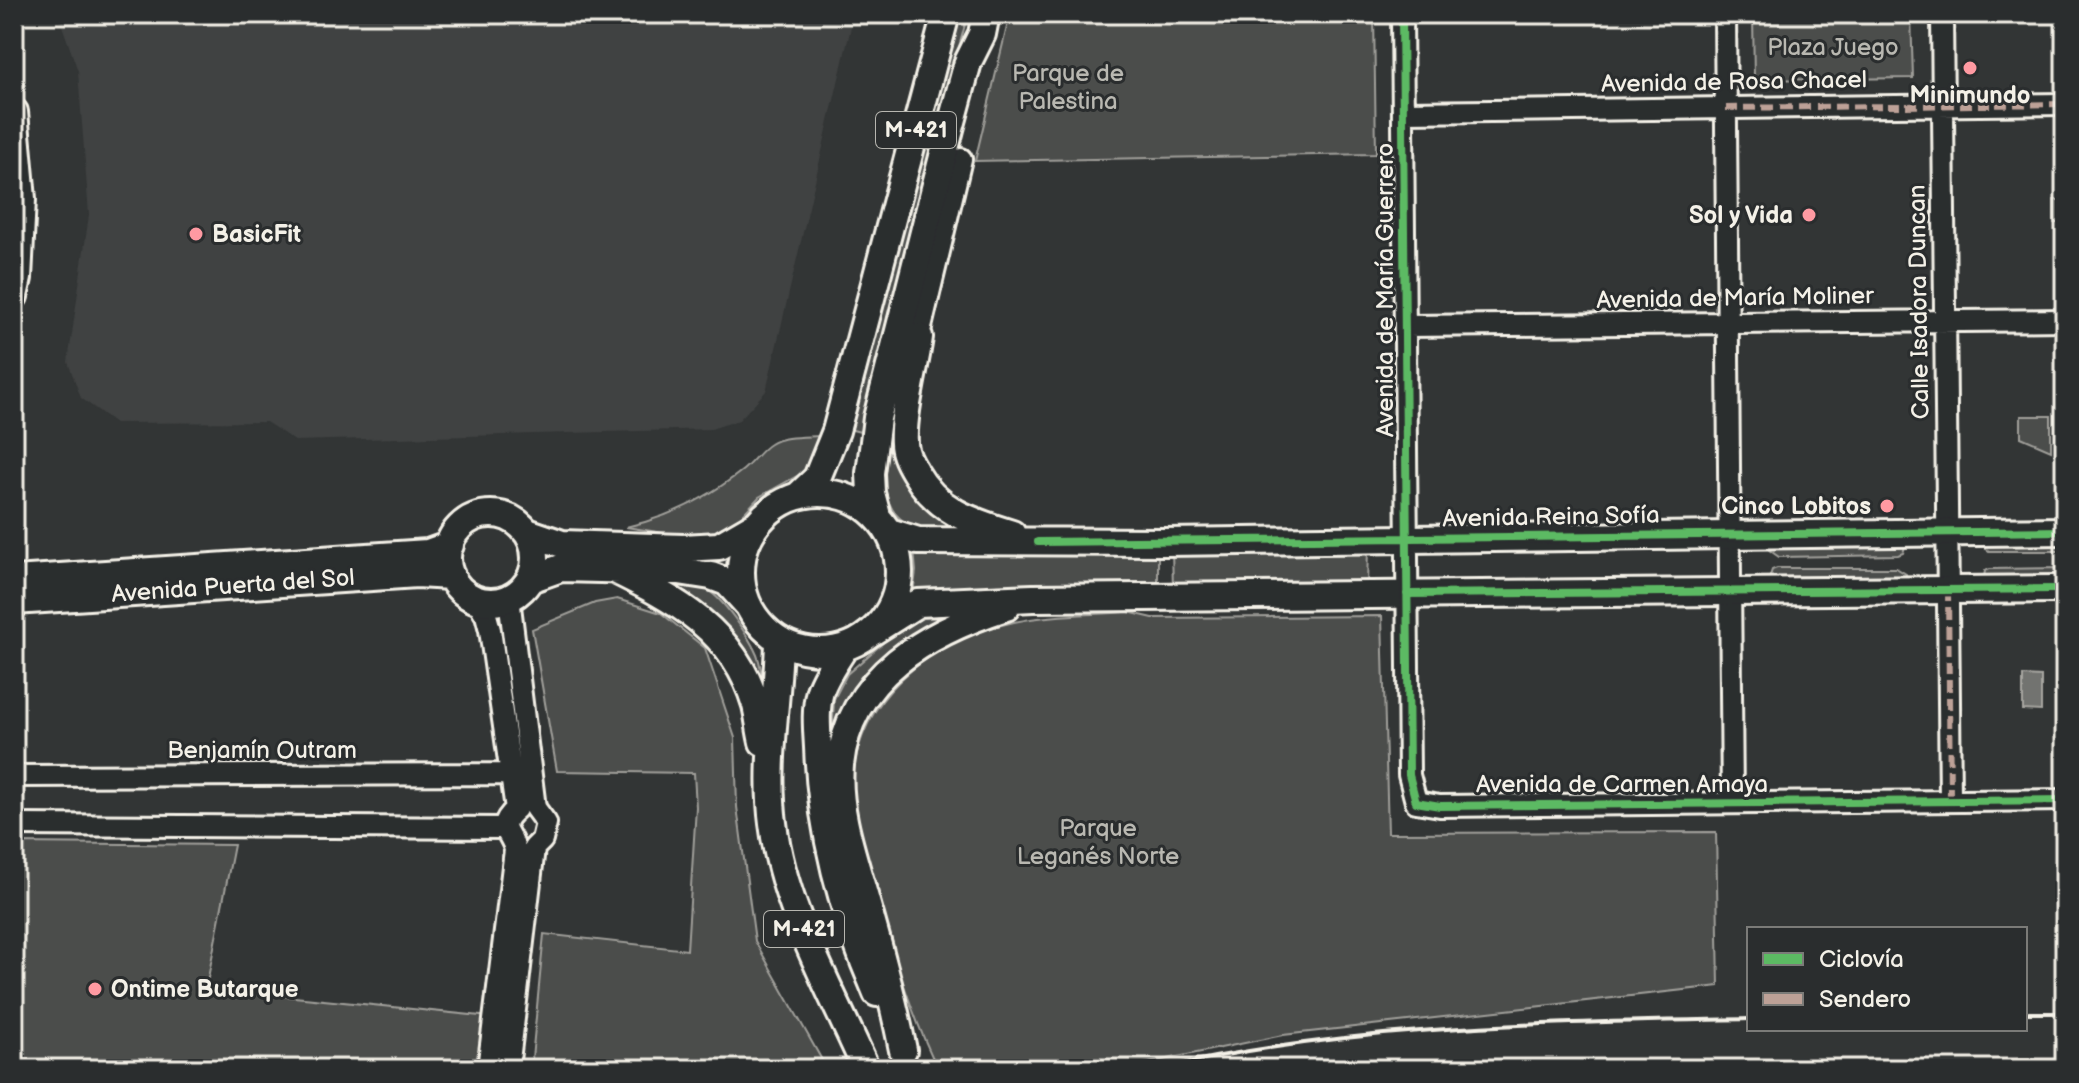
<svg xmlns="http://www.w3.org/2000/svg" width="2079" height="1083" viewBox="0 0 2079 1083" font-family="'Balsamiq Sans',sans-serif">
<rect width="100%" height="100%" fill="#323535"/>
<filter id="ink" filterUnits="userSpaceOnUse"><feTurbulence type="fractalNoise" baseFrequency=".0125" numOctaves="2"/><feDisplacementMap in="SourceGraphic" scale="16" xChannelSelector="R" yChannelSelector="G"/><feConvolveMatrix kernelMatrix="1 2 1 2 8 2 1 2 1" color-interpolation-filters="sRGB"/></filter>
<g filter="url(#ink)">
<path fill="#404242" d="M 58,14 L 854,14 L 766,391 L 739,420 L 711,429 L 295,441 L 266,422 L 115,423 L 81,398 L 68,362 L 89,215 L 78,71 Z"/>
<path fill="#4b4d4c" stroke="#a09f9a" stroke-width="2" d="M 956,14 L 968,14 L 943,105 L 934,103 Z
M 1010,14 L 1374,14 L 1376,154 L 975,161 Z
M 1753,14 L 1911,14 L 1913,78 L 1754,80 Z
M 926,132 L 936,134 L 860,432 L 849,429 Z
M 2054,200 L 2065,200 L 2065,223 L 2054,223 Z
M 2021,416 L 2051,416 L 2051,450 L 2021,437 Z
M 819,436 L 812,462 L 804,472 L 759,497 L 731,527 L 718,534 L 677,535 L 626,527 C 670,517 708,498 743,470 C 753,462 760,450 770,444 C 781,436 806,437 819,436 Z
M 883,450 L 898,451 L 961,529 C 947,529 929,532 916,527 C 882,517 882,478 883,450 Z
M 2065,538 L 2065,551 L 1989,551 L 1985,548 L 1985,539 Z
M 1907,541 L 1903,553 L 1898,555 L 1779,557 L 1769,550 L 1768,543 Z
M 1368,546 L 1367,587 L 1173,589 L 1172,547 Z
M 1158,548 L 1158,589 L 913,594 L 916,571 L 914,550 Z
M 1777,568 L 1896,568 L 1906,574 L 1906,581 L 1768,582 L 1772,570 Z
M 2065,568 L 2065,581 L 1983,582 L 1985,571 L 1990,569 Z
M 657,583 C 674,583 692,582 707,590 C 723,598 750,638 757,655 C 761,665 762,675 762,686 Z
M 617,599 L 661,613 L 705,648 L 735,738 L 737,807 L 755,941 L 827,1069 L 531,1069 L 544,934 L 687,950 L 696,807 L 694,773 L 557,771 L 532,629 L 595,603 Z
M 956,610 L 832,743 L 834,699 L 847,674 L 914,616 Z
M 1128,612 L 1153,618 L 1382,616 L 1388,833 L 1716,832 L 1719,986 L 1283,1035 L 1119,1069 L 938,1069 C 911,1014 894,957 878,898 C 866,856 846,806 855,762 C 870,685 941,638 1014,622 C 1051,614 1090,615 1128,612 Z
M 14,843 L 234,845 L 206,988 L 490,1017 L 483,1069 L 14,1069 Z"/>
<path fill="#727370" stroke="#a6a5a0" stroke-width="2" d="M 2023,676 L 2041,677 L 2041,711 L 2023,710 Z"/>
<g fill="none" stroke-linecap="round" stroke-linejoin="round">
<defs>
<path id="minor" d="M 1402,14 L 1409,775 L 1416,802 L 1440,806 L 2065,800
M 1725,14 L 1732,803
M 1942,14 L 1950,800
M 1404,112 L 2065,104
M 1405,326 L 2065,320
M 916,348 L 961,159
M 477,600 L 486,615 L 490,630 L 516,809 C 494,828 512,832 515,850 L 488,1069
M 14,776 L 510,774
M 14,825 L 505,828
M 508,1069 L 534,848 L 542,840 L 546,823 L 535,808 L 509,598"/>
<path id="major" d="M 14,112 L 22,199 L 18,278 L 14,296
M 919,337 C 915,367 902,415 904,443 C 904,452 910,464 915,472 C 937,511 970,521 1012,534
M741 572a79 79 0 1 1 158 0a79 79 0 1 1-158 0Z
M 798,496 L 817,478 L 836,431 L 946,14
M447 558a44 44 0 1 1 88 0a44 44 0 1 1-88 0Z
M 877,516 L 871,493 L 870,473 L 877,418 L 950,129 L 968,62 L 982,34 L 986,14
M 527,532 L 562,544 L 683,548 L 719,546 L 757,524
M 889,532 L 918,541 L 1165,542 L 2065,531
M 611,568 C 676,600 734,630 756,705 C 759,717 760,730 763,742
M 530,579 L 561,568 L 679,571 L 711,576 L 727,582 L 747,604
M 14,580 L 428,553 L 450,545
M 14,601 L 417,574 L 451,576
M 872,632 L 918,603 L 1033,598 L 2065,589
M 779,640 C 778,701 765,762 773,823 C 783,908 832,991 866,1069
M 844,648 C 835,662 825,676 820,691 C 815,709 817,729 818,747 C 821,832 843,915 877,993
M 903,1050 C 893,1000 880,951 866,902 C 854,859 836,811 840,765 C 849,675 929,632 1006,607"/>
</defs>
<use href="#minor" stroke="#f4f1e8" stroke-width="26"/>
<use href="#major" stroke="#f4f1e8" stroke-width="32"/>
<use href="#minor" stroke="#2a2d2e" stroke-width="20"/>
<use href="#major" stroke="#2a2d2e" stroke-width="26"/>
<path stroke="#f4f1e8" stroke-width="4" d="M 2025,1013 L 2065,1013
M 1158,1069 C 1352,1024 1551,1023 1749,1019"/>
<path stroke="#bda197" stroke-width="6" stroke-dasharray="12 6" stroke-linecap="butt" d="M 1726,108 L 2065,104
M 1948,589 L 1950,800"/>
<defs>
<path id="cycleway" d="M 1402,14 L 1409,775 L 1416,802 L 1440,806 L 2065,800
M 1038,542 L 2065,531
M 1407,594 L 2065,589"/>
</defs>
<use href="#cycleway" stroke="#2a2d2e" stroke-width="13"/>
<use href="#cycleway" stroke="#5cba63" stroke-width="8"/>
</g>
</g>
<g fill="#ff9aa2" stroke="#2a2d2e" stroke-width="3">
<circle cx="1970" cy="68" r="8"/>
<circle cx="1809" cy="215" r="8"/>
<circle cx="196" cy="234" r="8"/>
<circle cx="1887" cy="506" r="8"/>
<circle cx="95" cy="989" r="8"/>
</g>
<g text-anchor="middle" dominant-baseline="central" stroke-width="6" stroke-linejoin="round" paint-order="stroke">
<g fill="#2a2d2e" stroke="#b7b6b0" stroke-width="2">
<rect x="876" y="112" width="80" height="36" rx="6"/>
<rect x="764" y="911" width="80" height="36" rx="6"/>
</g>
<g font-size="22" font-weight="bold" fill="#f4f1e8">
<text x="916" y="130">M-421</text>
<text x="804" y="929">M-421</text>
</g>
<g font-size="24" fill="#b9b8b1" stroke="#2a2d2e">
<text x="1833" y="47">Plaza Juego</text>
<text x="1068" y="73">Parque de<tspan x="1068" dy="28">Palestina</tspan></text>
<text x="1098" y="828">Parque<tspan x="1098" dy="28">Leganés Norte</tspan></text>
</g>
<g font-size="24" fill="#f4f1e8" stroke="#2a2d2e">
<text transform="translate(1734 82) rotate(-1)">Avenida de Rosa Chacel</text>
<text transform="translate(1385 290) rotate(-90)">Avenida de María Guerrero</text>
<text transform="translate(1735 298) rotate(-1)">Avenida de María Moliner</text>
<text transform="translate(1919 302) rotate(-91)">Calle Isadora Duncan</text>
<text transform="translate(1551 517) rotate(-1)">Avenida Reina Sofía</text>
<text transform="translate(233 586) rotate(-4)">Avenida Puerta del Sol</text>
<text x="262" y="750">Benjamín Outram</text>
<text x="1622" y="784">Avenida de Carmen Amaya</text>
</g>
<g font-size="24" font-weight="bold" fill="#f4f1e8" stroke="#2a2d2e" text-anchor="end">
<text x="1970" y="95" text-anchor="middle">Minimundo</text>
<text x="1793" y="215">Sol y Vida</text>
<text x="212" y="234" text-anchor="start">BasicFit</text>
<text x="1871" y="506">Cinco Lobitos</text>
<text x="111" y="989" text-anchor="start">Ontime Butarque</text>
</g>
</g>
<rect width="2079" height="1083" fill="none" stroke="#2a2d2e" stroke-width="48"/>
<rect x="24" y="24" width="2031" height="1035" fill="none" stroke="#f4f1e8" stroke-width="3" filter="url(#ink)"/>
<rect x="1747" y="927" width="280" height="104" fill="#2a2d2e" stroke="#7b7b78" stroke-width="2"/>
<rect x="1763" y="953" width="40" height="12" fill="#5cba63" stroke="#7b7b78" stroke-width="2"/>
<text x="1819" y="967" font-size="24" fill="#f4f1e8">Ciclovía</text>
<rect x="1763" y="993" width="40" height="12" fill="#bda197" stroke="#7b7b78" stroke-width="2"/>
<text x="1819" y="1007" font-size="24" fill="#f4f1e8">Sendero</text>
</svg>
